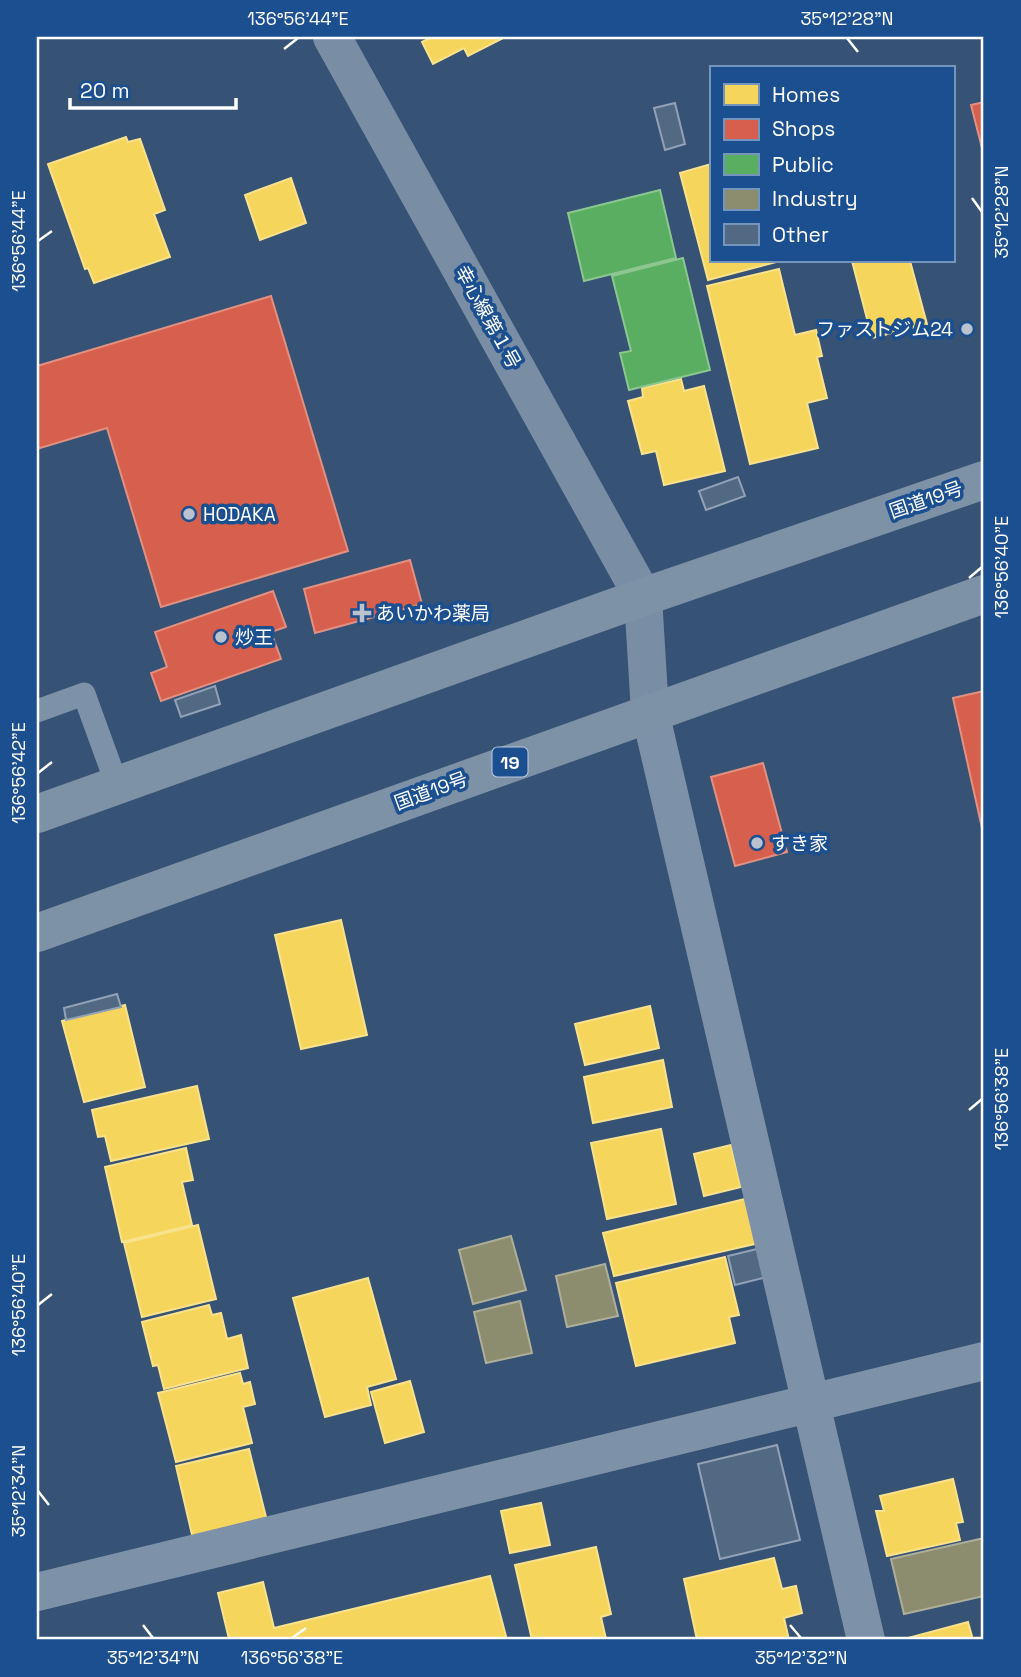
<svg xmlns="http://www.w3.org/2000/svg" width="1021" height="1677" viewBox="0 0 1021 1677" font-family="'Space Grotesk','Noto Sans JP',sans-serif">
<rect width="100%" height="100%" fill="#365274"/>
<path fill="#f6d55c" stroke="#f9e28d" stroke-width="2" d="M 432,37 L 431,37 L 505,37 L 468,56 L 464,48 L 433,64 L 422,42 Z
M 126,137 L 128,142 L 140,139 L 165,210 L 154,214 L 170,257 L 94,283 L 88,268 L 85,269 L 48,164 Z
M 711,164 L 711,261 L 780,261 L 708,280 L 680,173 Z
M 291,178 L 306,223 L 260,240 L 245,195 Z
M 852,261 L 910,261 L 927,324 L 872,338 Z
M 779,269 L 795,335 L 816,330 L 822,356 L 817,357 L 827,398 L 807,403 L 818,448 L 750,464 L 707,286 Z
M 681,379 L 684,391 L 704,386 L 725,471 L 664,485 L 656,451 L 642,454 L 628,401 L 643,397 L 642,388 Z
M 341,920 L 367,1035 L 301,1049 L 275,935 Z
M 125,1005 L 145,1087 L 84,1102 L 62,1021 Z
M 650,1006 L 659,1048 L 585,1065 L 575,1024 Z
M 663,1060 L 672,1107 L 593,1123 L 584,1077 Z
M 197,1086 L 209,1139 L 111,1161 L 105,1136 L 98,1137 L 92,1110 Z
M 661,1129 L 676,1204 L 607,1219 L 591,1143 Z
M 731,1145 L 741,1187 L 704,1196 L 694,1154 Z
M 186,1148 L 193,1180 L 182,1182 L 192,1225 L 122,1242 L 105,1167 Z
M 745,1199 L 755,1244 L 614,1276 L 603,1233 Z
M 198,1225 L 216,1299 L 142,1317 L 124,1243 Z
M 725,1257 L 739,1315 L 729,1317 L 735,1343 L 636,1366 L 616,1283 Z
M 368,1278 L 396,1379 L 367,1387 L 371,1405 L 325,1417 L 293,1298 Z
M 209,1305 L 212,1315 L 221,1313 L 227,1339 L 241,1335 L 248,1368 L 164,1389 L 158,1365 L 153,1366 L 142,1322 Z
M 240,1373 L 243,1384 L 250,1382 L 255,1404 L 243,1407 L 252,1443 L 176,1462 L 158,1393 Z
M 410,1381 L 424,1432 L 385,1443 L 371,1392 Z
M 249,1449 L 267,1521 L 193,1539 L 176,1466 Z
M 953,1479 L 963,1522 L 956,1523 L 960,1540 L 887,1556 L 876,1511 L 884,1511 L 880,1496 Z
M 541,1503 L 550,1545 L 510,1553 L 501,1511 Z
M 596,1547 L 611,1614 L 601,1617 L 606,1639 L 532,1640 L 515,1565 Z
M 774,1558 L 782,1589 L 796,1586 L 802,1613 L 784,1618 L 789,1640 L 697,1640 L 684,1579 Z
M 490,1576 L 507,1640 L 223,1640 L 229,1639 L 218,1593 L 263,1582 L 274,1628 Z
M 968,1622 L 973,1640 L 908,1640 L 908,1638 Z"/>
<path fill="#d6604d" stroke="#e29082" stroke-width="2" d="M 984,102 L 984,156 L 971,105 Z
M 271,296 L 348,551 L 161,607 L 107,428 L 37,449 L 37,366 Z
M 410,560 L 422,604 L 315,633 L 304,589 Z
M 273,591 L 286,627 L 271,632 L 281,659 L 161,701 L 151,673 L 167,667 L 155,632 Z
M 984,691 L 984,837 L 953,698 Z
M 763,763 L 787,852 L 735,866 L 711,777 Z"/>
<path fill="#5aae61" stroke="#8cc690" stroke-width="2" d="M 660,190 L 676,258 L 584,281 L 568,213 Z
M 683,258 L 710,370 L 629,390 L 620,353 L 631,351 L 612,276 Z"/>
<path fill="#8c8c6e" stroke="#aeae9a" stroke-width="2" d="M 511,1236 L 526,1290 L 473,1304 L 459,1250 Z
M 605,1264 L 618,1316 L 567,1327 L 556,1276 Z
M 520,1301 L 532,1353 L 486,1363 L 474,1312 Z
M 984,1538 L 984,1596 L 904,1614 L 891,1559 Z"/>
<path fill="#526984" stroke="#92a2b6" stroke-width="2" d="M 675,103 L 685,144 L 665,150 L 654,108 Z
M 738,477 L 745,496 L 706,510 L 699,491 Z
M 215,686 L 220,704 L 181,717 L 175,700 Z
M 117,994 L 121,1007 L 66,1020 L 64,1008 Z
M 761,1248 L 767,1277 L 735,1285 L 728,1256 Z
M 777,1445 L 800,1540 L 720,1559 L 698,1464 Z"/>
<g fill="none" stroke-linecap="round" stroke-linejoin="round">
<path stroke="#7d92a8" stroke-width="23" d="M 37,711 L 84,694 L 117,785"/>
<path stroke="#7d92a8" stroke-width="38" d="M 650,712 L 866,1640
M 37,1592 L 984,1361"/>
<path stroke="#798da4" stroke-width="38" d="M 332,37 L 643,597 L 650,712"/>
<path stroke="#7e92a7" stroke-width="38" d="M 37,814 L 643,597 L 984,480
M 37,933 L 984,594"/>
</g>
<path fill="none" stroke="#fff" stroke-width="2.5" d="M 847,38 L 858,52M 284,49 L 298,38M 972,198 L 982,212M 38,241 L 52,231M 969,578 L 982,567M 38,773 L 52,762M 969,1110 L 982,1099M 38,1305 L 52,1294M 38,1491 L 49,1505M 143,1625 L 153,1638M 790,1625 L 801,1638M 292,1638 L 306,1628"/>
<g fill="#b9c2ce" stroke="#1b4f8f" stroke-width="2.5">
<circle cx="967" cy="329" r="7"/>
<circle cx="189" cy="514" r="7"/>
<path d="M358.5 602.5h7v7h7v7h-7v7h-7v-7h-7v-7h7z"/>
<circle cx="221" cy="637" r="7"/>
<circle cx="757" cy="843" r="7"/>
</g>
<g text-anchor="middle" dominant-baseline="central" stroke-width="7" stroke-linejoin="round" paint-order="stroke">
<rect fill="#1b4f8f" stroke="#bbcadd" stroke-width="2" x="492.5" y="747.5" width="35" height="29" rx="5"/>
<g font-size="18" font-weight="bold" fill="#fff">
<text x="510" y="762">19</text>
</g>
<g font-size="19" fill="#fff" stroke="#1b4f8f">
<text transform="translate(488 317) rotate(61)">幸心線第１号</text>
<text transform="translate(926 500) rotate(-19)">国道19号</text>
<text transform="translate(431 791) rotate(-20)">国道19号</text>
</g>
<g font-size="19" fill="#fff" stroke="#1b4f8f" text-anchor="start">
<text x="953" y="329" text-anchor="end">ファストジム24</text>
<text x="203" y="514">HODAKA</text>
<text x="376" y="613">あいかわ薬局</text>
<text x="235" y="637">炒王</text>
<text x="771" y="843">すき家</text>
</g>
</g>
<rect width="1021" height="1677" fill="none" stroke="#1b4f8f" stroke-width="77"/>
<rect x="710" y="66" width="245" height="196" fill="#1b4f8f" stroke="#7695bc" stroke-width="2"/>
<rect x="724" y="84" width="35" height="21" fill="#f6d55c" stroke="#7695bc" stroke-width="2"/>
<text x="772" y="102" font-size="21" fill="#ffffff">Homes</text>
<rect x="724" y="119" width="35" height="21" fill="#d6604d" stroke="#7695bc" stroke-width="2"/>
<text x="772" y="136" font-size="21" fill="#ffffff">Shops</text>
<rect x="724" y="154" width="35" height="21" fill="#5aae61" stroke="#7695bc" stroke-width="2"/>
<text x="772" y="172" font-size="21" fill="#ffffff">Public</text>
<rect x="724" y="189" width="35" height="21" fill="#8c8c6e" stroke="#7695bc" stroke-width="2"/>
<text x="772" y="206" font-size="21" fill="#ffffff">Industry</text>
<rect x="724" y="224" width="35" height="21" fill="#526984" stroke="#7695bc" stroke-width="2"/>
<text x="772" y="242" font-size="21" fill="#ffffff">Other</text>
<path d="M70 98v10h166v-10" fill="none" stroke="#ffffff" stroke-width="3.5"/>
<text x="80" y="98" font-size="21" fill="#ffffff" stroke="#1b4f8f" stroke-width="5" paint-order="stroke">20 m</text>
<rect x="38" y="38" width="944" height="1600" fill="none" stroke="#fff" stroke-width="2.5"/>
<g font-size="18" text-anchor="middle" fill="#fff">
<text x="298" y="25">136°56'44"E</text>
<text x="847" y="25">35°12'28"N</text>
<text transform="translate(1002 212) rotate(-90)" y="6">35°12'28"N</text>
<text transform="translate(19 241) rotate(-90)" y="6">136°56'44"E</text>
<text transform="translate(1002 567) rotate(-90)" y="6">136°56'40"E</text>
<text transform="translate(19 773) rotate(-90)" y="6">136°56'42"E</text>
<text transform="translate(1002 1099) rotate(-90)" y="6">136°56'38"E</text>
<text transform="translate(19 1305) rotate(-90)" y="6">136°56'40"E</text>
<text transform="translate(19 1491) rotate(-90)" y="6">35°12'34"N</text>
<text x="153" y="1664">35°12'34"N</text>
<text x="292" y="1664">136°56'38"E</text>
<text x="801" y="1664">35°12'32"N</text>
</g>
</svg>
